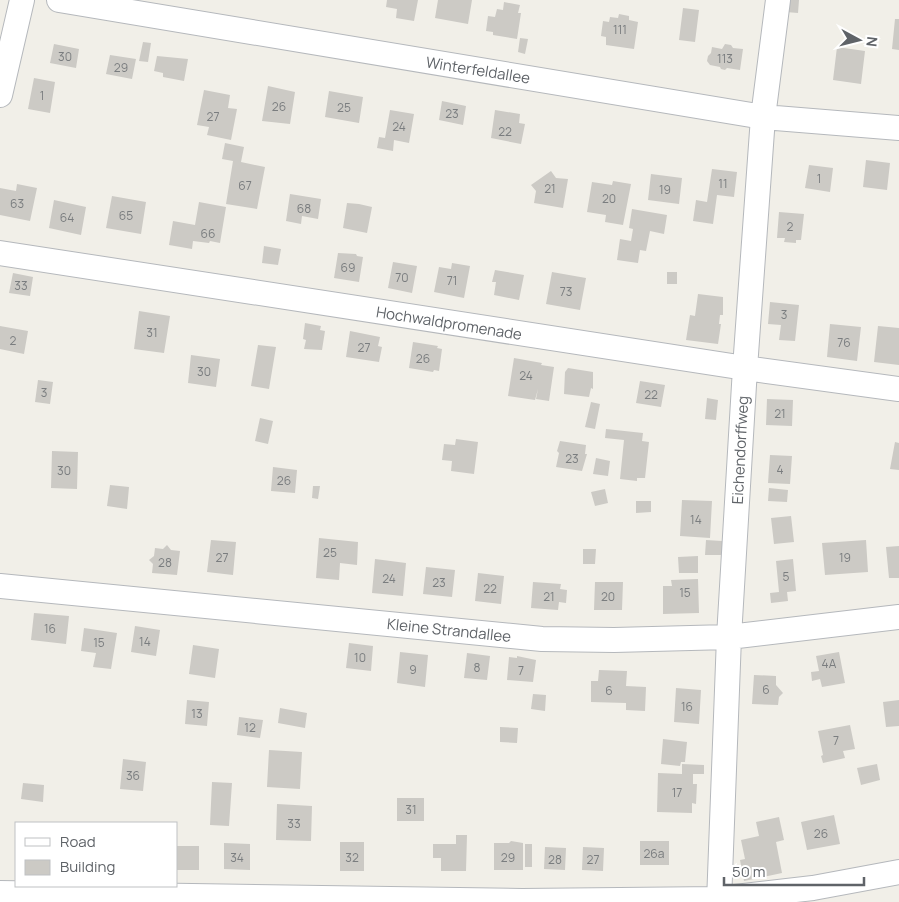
<svg xmlns="http://www.w3.org/2000/svg" width="899" height="902" viewBox="0 0 899 902" font-family="Manrope,sans-serif">
<rect width="100%" height="100%" fill="#f1efe8"/>
<path fill="#cccac5" d="M 387,0 L 418,0 L 414,21 L 396,18 L 397,9 L 386,7 Z
M 438,0 L 472,0 L 468,24 L 435,18 Z
M 787,0 L 799,0 L 798,13 L 786,12 Z
M 504,2 L 520,5 L 518,13 L 521,13 L 517,39 L 493,35 L 493,32 L 486,31 L 488,16 L 495,17 L 497,9 L 503,10 Z
M 683,8 L 699,10 L 695,42 L 679,40 Z
M 619,14 L 629,16 L 629,20 L 638,22 L 634,49 L 606,45 L 606,37 L 601,36 L 603,21 L 609,22 L 610,17 L 618,18 Z
M 895,19 L 899,19 L 899,50 L 892,49 Z
M 520,38 L 528,39 L 525,54 L 518,52 Z
M 143,42 L 151,43 L 148,62 L 139,61 Z
M 54,44 L 79,49 L 76,68 L 50,63 Z
M 725,44 L 731,45 L 733,48 L 743,49 L 740,70 L 727,68 L 725,70 L 721,69 L 720,67 L 710,65 L 707,61 L 708,56 L 711,53 L 712,47 L 722,49 Z
M 837,47 L 865,51 L 861,84 L 833,80 Z
M 110,55 L 136,59 L 132,79 L 106,74 Z
M 157,56 L 188,59 L 184,81 L 163,77 L 163,73 L 154,71 Z
M 34,78 L 55,82 L 50,113 L 28,109 Z
M 268,86 L 295,92 L 290,124 L 262,121 Z
M 204,90 L 230,95 L 228,108 L 237,109 L 231,140 L 207,135 L 209,127 L 197,125 Z
M 329,91 L 363,97 L 359,123 L 325,117 Z
M 442,101 L 466,106 L 463,125 L 439,120 Z
M 390,110 L 414,114 L 409,143 L 394,140 L 393,151 L 377,148 L 379,137 L 385,138 Z
M 495,110 L 520,114 L 519,123 L 525,124 L 521,144 L 491,138 Z
M 225,143 L 244,147 L 241,162 L 265,167 L 257,209 L 226,204 L 233,161 L 222,159 Z
M 866,160 L 890,163 L 887,190 L 863,187 Z
M 809,165 L 833,168 L 830,192 L 805,188 Z
M 712,169 L 737,172 L 734,197 L 717,195 L 713,224 L 693,221 L 696,200 L 707,202 Z
M 551,171 L 556,178 L 568,179 L 563,208 L 534,203 L 536,191 L 531,185 Z
M 651,174 L 682,178 L 679,204 L 648,200 Z
M 613,181 L 631,184 L 623,225 L 605,222 L 606,215 L 587,212 L 592,182 L 612,185 Z
M 17,184 L 37,188 L 30,221 L 0,215 L 0,188 L 16,191 Z
M 290,194 L 321,199 L 318,219 L 302,216 L 301,224 L 286,221 Z
M 112,196 L 146,202 L 141,234 L 106,228 Z
M 54,200 L 86,207 L 81,235 L 49,228 Z
M 199,202 L 226,207 L 220,243 L 210,241 L 209,243 L 193,241 L 192,249 L 169,245 L 173,221 L 195,225 Z
M 347,203 L 359,204 L 372,207 L 367,233 L 343,228 Z
M 632,209 L 667,215 L 664,234 L 650,231 L 646,251 L 640,250 L 638,263 L 617,260 L 620,239 L 631,241 L 633,229 L 629,228 Z
M 779,212 L 804,214 L 801,240 L 796,240 L 796,243 L 784,242 L 785,238 L 777,238 Z
M 264,246 L 281,249 L 278,265 L 262,263 Z
M 338,253 L 356,254 L 357,256 L 363,257 L 359,282 L 334,278 Z
M 393,262 L 417,266 L 412,293 L 388,288 Z
M 452,263 L 470,266 L 464,298 L 434,292 L 439,267 L 451,269 Z
M 495,270 L 524,275 L 519,300 L 494,295 L 496,282 L 492,282 Z
M 552,272 L 586,278 L 580,310 L 546,304 Z
M 667,272 L 677,272 L 677,284 L 667,284 Z
M 13,273 L 33,277 L 30,296 L 9,293 Z
M 698,294 L 723,297 L 723,315 L 720,315 L 719,324 L 721,324 L 718,344 L 686,340 L 690,315 L 695,316 Z
M 770,302 L 799,305 L 795,341 L 779,340 L 781,325 L 768,324 Z
M 139,311 L 170,316 L 164,353 L 134,349 Z
M 305,323 L 321,326 L 320,330 L 325,331 L 322,350 L 304,349 L 306,340 L 303,339 Z
M 830,324 L 861,327 L 857,361 L 827,357 Z
M 0,326 L 28,331 L 24,354 L 0,349 Z
M 878,326 L 899,328 L 899,365 L 874,362 Z
M 350,331 L 380,337 L 378,346 L 382,347 L 379,362 L 346,357 Z
M 413,342 L 438,346 L 437,348 L 442,349 L 439,371 L 434,370 L 433,372 L 409,368 Z
M 258,345 L 276,347 L 269,389 L 251,386 Z
M 191,355 L 220,359 L 216,387 L 188,383 Z
M 514,358 L 542,363 L 541,365 L 554,367 L 549,401 L 536,399 L 538,389 L 535,400 L 508,396 Z
M 568,368 L 593,372 L 593,389 L 591,388 L 589,397 L 564,394 L 565,372 Z
M 38,380 L 53,382 L 50,404 L 35,402 Z
M 640,381 L 665,385 L 661,407 L 636,403 Z
M 707,398 L 718,400 L 716,420 L 705,419 Z
M 767,399 L 793,400 L 792,426 L 766,425 Z
M 591,402 L 600,404 L 595,429 L 585,427 Z
M 260,418 L 273,421 L 268,444 L 255,441 Z
M 606,429 L 643,433 L 642,441 L 649,442 L 645,478 L 637,478 L 637,481 L 620,479 L 624,440 L 605,438 Z
M 456,439 L 478,442 L 474,474 L 451,471 L 452,461 L 442,460 L 444,444 L 455,445 Z
M 560,441 L 586,445 L 585,454 L 587,454 L 582,471 L 556,467 L 559,453 L 557,451 Z
M 895,442 L 899,443 L 899,470 L 890,469 Z
M 52,451 L 78,452 L 77,489 L 51,488 Z
M 770,455 L 792,456 L 790,484 L 768,483 Z
M 596,458 L 610,461 L 608,476 L 593,474 Z
M 273,467 L 297,470 L 295,493 L 271,491 Z
M 110,485 L 129,487 L 127,509 L 107,506 Z
M 313,486 L 320,486 L 318,499 L 312,498 Z
M 769,488 L 788,490 L 787,502 L 768,501 Z
M 605,489 L 608,503 L 595,506 L 591,492 Z
M 682,500 L 712,501 L 710,538 L 680,536 Z
M 636,501 L 651,501 L 651,512 L 636,513 Z
M 791,516 L 794,542 L 774,544 L 771,518 Z
M 319,538 L 358,542 L 357,565 L 340,563 L 339,580 L 316,578 Z
M 211,540 L 236,542 L 233,575 L 207,572 Z
M 706,540 L 722,541 L 722,555 L 705,555 Z
M 866,540 L 868,572 L 825,575 L 822,543 Z
M 167,545 L 171,550 L 180,551 L 177,575 L 152,573 L 153,564 L 149,560 L 154,556 L 155,548 L 163,549 Z
M 899,546 L 899,578 L 889,578 L 886,547 Z
M 583,549 L 596,549 L 595,564 L 583,564 Z
M 698,556 L 698,573 L 679,573 L 678,557 Z
M 375,559 L 406,563 L 403,596 L 372,593 Z
M 793,559 L 796,591 L 787,592 L 788,601 L 771,603 L 770,593 L 779,592 L 776,561 Z
M 426,567 L 455,570 L 452,597 L 423,594 Z
M 478,573 L 504,576 L 501,604 L 475,601 Z
M 698,579 L 699,613 L 663,614 L 663,586 L 672,586 L 671,580 Z
M 533,582 L 561,584 L 560,589 L 567,590 L 566,603 L 559,602 L 558,610 L 531,608 Z
M 595,582 L 623,582 L 622,610 L 594,610 Z
M 34,613 L 69,616 L 66,644 L 31,640 Z
M 135,626 L 160,630 L 156,656 L 131,652 Z
M 84,628 L 117,633 L 111,669 L 93,667 L 96,653 L 81,651 Z
M 349,643 L 373,646 L 371,671 L 346,668 Z
M 193,645 L 219,649 L 215,678 L 189,674 Z
M 400,652 L 428,655 L 425,687 L 397,683 Z
M 839,652 L 845,683 L 822,687 L 820,679 L 812,681 L 811,672 L 819,671 L 816,656 Z
M 467,653 L 490,656 L 487,680 L 464,678 Z
M 517,656 L 536,660 L 533,682 L 507,680 L 509,657 L 517,658 Z
M 599,670 L 627,671 L 626,686 L 646,687 L 645,711 L 626,710 L 626,703 L 591,702 L 591,681 L 598,681 Z
M 754,675 L 776,676 L 776,685 L 783,693 L 779,697 L 778,705 L 752,704 Z
M 676,688 L 701,690 L 699,724 L 674,722 Z
M 533,694 L 546,695 L 545,711 L 531,709 Z
M 187,700 L 209,702 L 207,726 L 185,724 Z
M 899,700 L 899,726 L 886,727 L 883,702 Z
M 280,708 L 307,713 L 305,728 L 278,723 Z
M 239,717 L 263,720 L 260,738 L 237,735 Z
M 850,725 L 855,749 L 843,751 L 845,758 L 823,763 L 821,756 L 823,755 L 818,731 Z
M 500,727 L 518,728 L 517,743 L 500,742 Z
M 663,739 L 687,742 L 685,762 L 681,762 L 680,766 L 661,764 Z
M 269,750 L 302,752 L 300,789 L 267,787 Z
M 123,759 L 146,762 L 143,791 L 120,789 Z
M 682,764 L 704,765 L 704,774 L 693,774 L 693,784 L 697,784 L 696,804 L 692,803 L 692,813 L 657,812 L 658,773 L 682,774 Z
M 877,764 L 880,780 L 861,785 L 857,768 Z
M 212,782 L 232,783 L 229,826 L 210,825 Z
M 23,783 L 44,785 L 43,802 L 21,799 Z
M 397,798 L 424,798 L 424,821 L 397,821 Z
M 277,804 L 312,806 L 311,841 L 276,840 Z
M 834,815 L 840,844 L 807,850 L 801,822 Z
M 779,817 L 784,840 L 776,842 L 782,873 L 744,881 L 740,860 L 745,859 L 741,840 L 759,836 L 756,822 Z
M 456,835 L 467,835 L 466,871 L 441,871 L 441,858 L 433,858 L 433,844 L 456,844 Z
M 511,841 L 523,843 L 523,870 L 494,870 L 494,843 L 509,843 Z
M 640,841 L 669,841 L 669,865 L 640,865 Z
M 340,842 L 364,842 L 364,871 L 340,871 Z
M 224,843 L 250,844 L 250,870 L 224,869 Z
M 525,844 L 532,844 L 532,867 L 525,867 Z
M 176,846 L 199,846 L 199,870 L 176,870 Z
M 545,847 L 566,848 L 565,870 L 544,869 Z
M 583,847 L 604,848 L 603,871 L 582,870 Z"/>
<g fill="none" stroke-linecap="round" stroke-linejoin="round">
<defs>
<path id="minor" d="M 59,0 L 763,117 L 899,128
M 0,95 L 22,0
M 0,253 L 745,368 L 899,389
M 0,586 L 542,639 L 614,640 L 729,637 L 899,617
M 0,893 L 522,901 L 718,899 L 813,888 L 899,872
M 719,902 L 729,637 L 745,368 L 763,117 L 778,0"/>
</defs>
<use href="#minor" stroke="#b5b8bc" stroke-width="26"/>
<use href="#minor" stroke="#fff" stroke-width="24"/>
</g>
<g text-anchor="middle" dominant-baseline="central" stroke-width="4" stroke-linejoin="round" paint-order="stroke">
<g font-size="12" fill="#7a7d7f">
<text x="620" y="29">111</text>
<text x="65" y="56">30</text>
<text x="725" y="58">113</text>
<text x="121" y="67">29</text>
<text x="42" y="95">1</text>
<text x="279" y="106">26</text>
<text x="344" y="107">25</text>
<text x="452" y="113">23</text>
<text x="213" y="116">27</text>
<text x="399" y="126">24</text>
<text x="505" y="131">22</text>
<text x="819" y="178">1</text>
<text x="723" y="183">11</text>
<text x="245" y="185">67</text>
<text x="550" y="188">21</text>
<text x="665" y="189">19</text>
<text x="609" y="198">20</text>
<text x="17" y="203">63</text>
<text x="304" y="208">68</text>
<text x="126" y="215">65</text>
<text x="67" y="217">64</text>
<text x="790" y="226">2</text>
<text x="208" y="233">66</text>
<text x="348" y="267">69</text>
<text x="402" y="277">70</text>
<text x="452" y="280">71</text>
<text x="21" y="285">33</text>
<text x="566" y="291">73</text>
<text x="784" y="314">3</text>
<text x="152" y="332">31</text>
<text x="13" y="340">2</text>
<text x="844" y="342">76</text>
<text x="364" y="347">27</text>
<text x="423" y="358">26</text>
<text x="204" y="371">30</text>
<text x="526" y="375">24</text>
<text x="44" y="392">3</text>
<text x="651" y="394">22</text>
<text x="780" y="413">21</text>
<text x="572" y="458">23</text>
<text x="780" y="469">4</text>
<text x="64" y="470">30</text>
<text x="284" y="480">26</text>
<text x="696" y="519">14</text>
<text x="330" y="552">25</text>
<text x="222" y="557">27</text>
<text x="845" y="557">19</text>
<text x="165" y="562">28</text>
<text x="786" y="576">5</text>
<text x="389" y="578">24</text>
<text x="439" y="582">23</text>
<text x="490" y="588">22</text>
<text x="685" y="592">15</text>
<text x="549" y="596">21</text>
<text x="608" y="596">20</text>
<text x="50" y="628">16</text>
<text x="145" y="641">14</text>
<text x="99" y="642">15</text>
<text x="360" y="657">10</text>
<text x="829" y="663">4A</text>
<text x="477" y="667">8</text>
<text x="413" y="669">9</text>
<text x="521" y="670">7</text>
<text x="766" y="689">6</text>
<text x="609" y="690">6</text>
<text x="687" y="706">16</text>
<text x="197" y="713">13</text>
<text x="250" y="727">12</text>
<text x="836" y="740">7</text>
<text x="133" y="775">36</text>
<text x="677" y="792">17</text>
<text x="411" y="809">31</text>
<text x="294" y="823">33</text>
<text x="821" y="833">26</text>
<text x="654" y="853">26a</text>
<text x="237" y="857">34</text>
<text x="352" y="857">32</text>
<text x="508" y="857">29</text>
<text x="555" y="859">28</text>
<text x="593" y="859">27</text>
</g>
<g font-size="15" fill="#5f6368" stroke="#fff">
<text transform="translate(478 70) rotate(9)">Winterfeldallee</text>
<text transform="translate(449 323) rotate(9)">Hochwaldpromenade</text>
<text transform="translate(740 450) rotate(-87)">Eichendorffweg</text>
<text transform="translate(449 630) rotate(6)">Kleine Strandallee</text>
</g>
</g>
<rect x="15" y="822" width="162" height="65" fill="#ffffff" stroke="#bfc1c3"/>
<rect x="25" y="838" width="25" height="8" fill="#ffffff" stroke="#bfc1c3"/>
<text x="60" y="847" font-size="15" fill="#5f6368">Road</text>
<rect x="25" y="860" width="25" height="15" fill="#cccac5" stroke="#bfc1c3"/>
<text x="60" y="872" font-size="15" fill="#5f6368">Building</text>
<g transform="translate(859 40) rotate(97)" stroke="#ffffff" stroke-width="4" paint-order="stroke">
<path d="M0-4L9 19L0 12L-9 19Z" fill="#5f6368"/>
<text y="-8" font-size="14" font-weight="bold" text-anchor="middle" fill="#5f6368">N</text>
</g>
<path d="M724 877v8h140v-8" fill="none" stroke="#5f6368" stroke-width="2.5"/>
<text x="732" y="877" font-size="15" fill="#5f6368" stroke="#ffffff" stroke-width="4" paint-order="stroke">50 m</text>
</svg>
